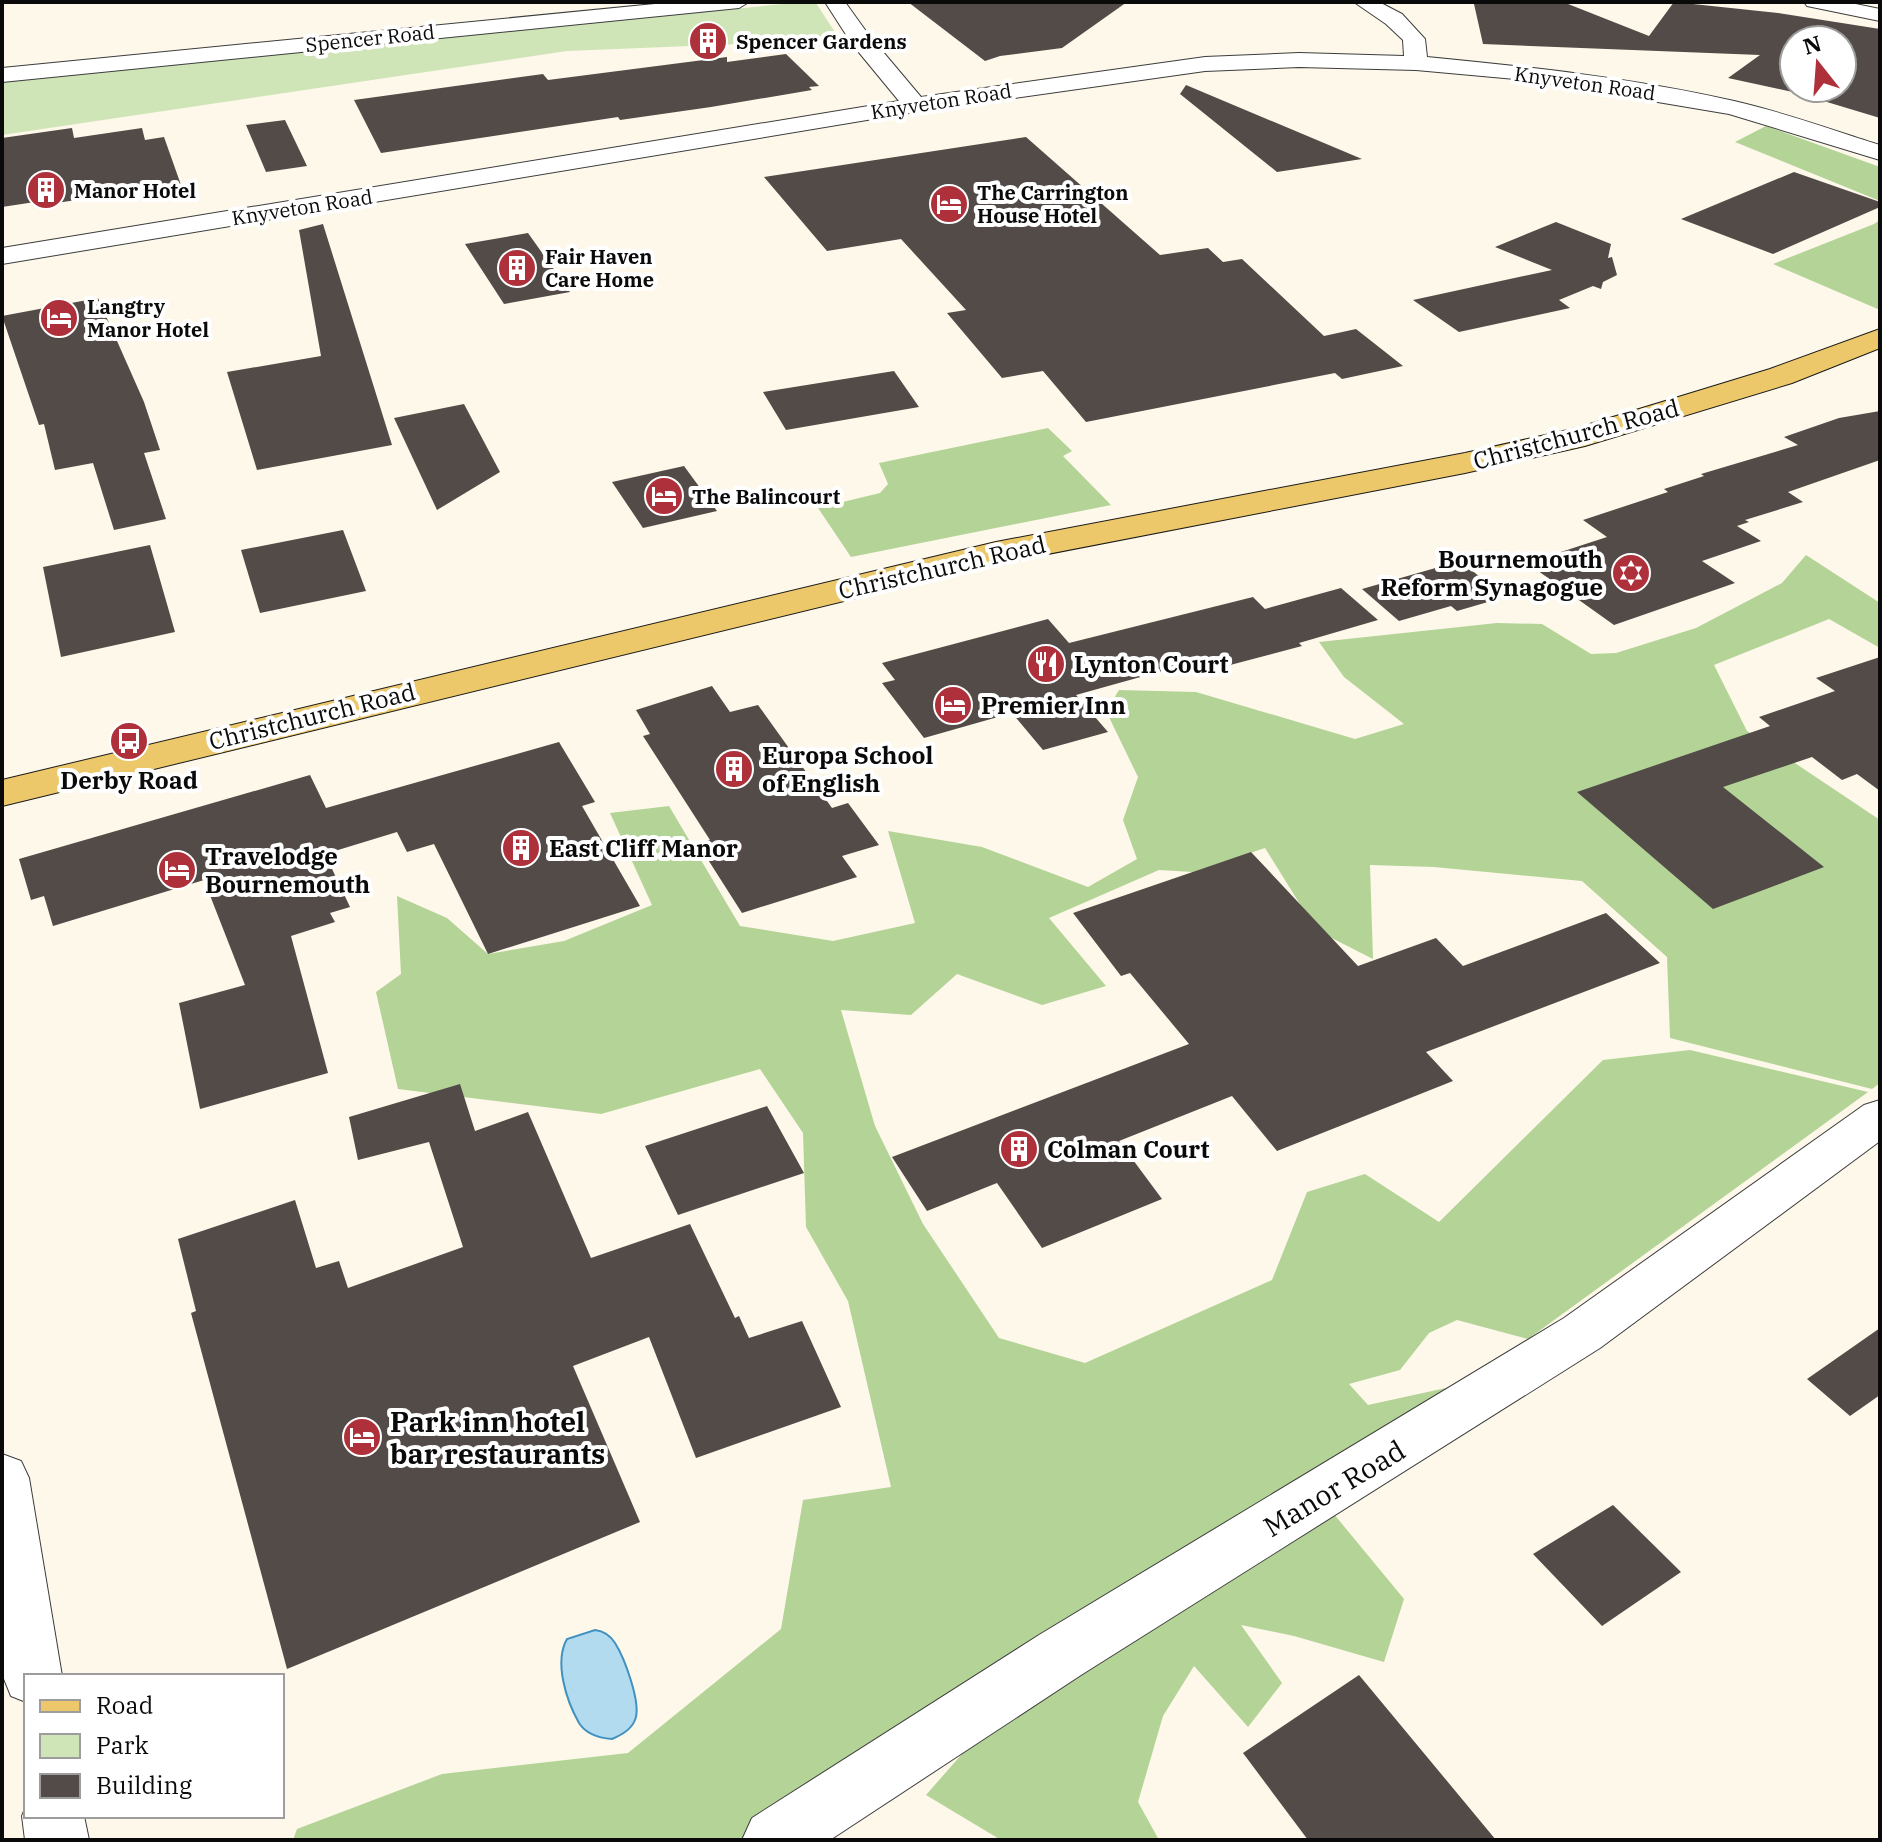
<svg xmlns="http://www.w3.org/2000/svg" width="1882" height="1842" viewBox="0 0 1882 1842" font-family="'IBM Plex Serif',serif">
<rect width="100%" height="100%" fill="#fdf8e9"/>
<path fill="#cfe4b7" d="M 803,2 L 816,3 L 840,40 L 567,51 L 2,135 L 2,82 Z"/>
<path fill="#b4d397" d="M 1766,126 L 1880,167 L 1880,201 L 1735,142 Z
M 1880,220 L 1880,310 L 1773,264 L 1874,224 Z
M 1048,428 L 1072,451 L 1063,456 L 1111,505 L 851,557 L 818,508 L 880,493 L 888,484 L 879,463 Z
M 1806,555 L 1880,603 L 1880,648 L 1829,619 L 1714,665 L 1747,731 L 1880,820 L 1880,1083 L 1872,1089 L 1670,1038 L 1667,957 L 1582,881 L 1434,867 L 1370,865 L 1373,959 L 1316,930 L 1265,848 L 1193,872 L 1159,870 L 1049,918 L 1106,986 L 1042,1005 L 957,974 L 911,1015 L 841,1010 L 875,1126 L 923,1224 L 999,1338 L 1085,1363 L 1272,1280 L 1307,1192 L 1365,1174 L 1439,1222 L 1603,1060 L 1690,1050 L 1868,1092 L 1528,1339 L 1457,1320 L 1429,1333 L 1400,1370 L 1349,1384 L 1368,1405 L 1455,1386 L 754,1840 L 293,1840 L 297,1829 L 442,1774 L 628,1753 L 781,1629 L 803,1500 L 891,1487 L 848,1301 L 806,1227 L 803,1133 L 760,1069 L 601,1114 L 398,1089 L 376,992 L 401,974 L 397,896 L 447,918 L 488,954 L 564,941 L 652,905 L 610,813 L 669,806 L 740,926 L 833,941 L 915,923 L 888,831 L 982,847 L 1088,887 L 1137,859 L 1123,820 L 1138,777 L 1106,711 L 1119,690 L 1196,692 L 1355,739 L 1404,724 L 1344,677 L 1319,642 L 1497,623 L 1542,624 L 1591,654 L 1616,653 L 1696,628 L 1782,583 Z
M 1333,1513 L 1404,1599 L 1384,1662 L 1294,1636 L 1241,1625 L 1282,1683 L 1248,1727 L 1194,1666 L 1163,1716 L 1138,1802 L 1159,1840 L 1001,1840 L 926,1795 L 976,1738 Z"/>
<path fill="#b2dbf0" stroke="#4091c0" stroke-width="2" d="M 595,1630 C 603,1631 610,1635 615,1643 C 624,1657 642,1704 635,1720 C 631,1730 621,1735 612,1739 C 599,1738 586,1734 579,1723 C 566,1700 554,1662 567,1639 Z"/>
<path fill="#524b48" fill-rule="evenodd" d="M 908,2 L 1127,2 L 1062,48 L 1000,56 L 985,61 Z
M 1510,2 L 1563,2 L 1649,36 L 1674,2 L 1778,13 L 1880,29 L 1880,118 L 1797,93 L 1728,78 L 1760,55 L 1483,44 L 1474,4 ZM 1794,40 L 1842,40 L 1842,88 L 1794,88 Z
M 786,54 L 819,86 L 809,87 L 812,90 L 711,107 L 620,120 L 618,117 L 381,153 L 354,100 L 543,74 L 548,80 L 727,57 L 727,62 Z
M 1186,85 L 1362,159 L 1277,172 L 1180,94 Z
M 285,120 L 307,166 L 266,172 L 246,125 Z
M 72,128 L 74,138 L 142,128 L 145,140 L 164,137 L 181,185 L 49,204 L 48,200 L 2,207 L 2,138 Z
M 1026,137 L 1160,255 L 1208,248 L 1223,262 L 1242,259 L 1324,336 L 1356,329 L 1403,366 L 1342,379 L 1335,373 L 1086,422 L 1043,371 L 1002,378 L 947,313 L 966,310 L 901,239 L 827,251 L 764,177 Z
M 1794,172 L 1880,202 L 1880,207 L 1773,254 L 1681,219 Z
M 1556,222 L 1611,244 L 1608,258 L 1612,257 L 1617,275 L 1603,282 L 1601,289 L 1593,286 L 1559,300 L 1570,308 L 1459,332 L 1413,300 L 1552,270 L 1495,247 Z
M 323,224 L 392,445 L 257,470 L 227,372 L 321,356 L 299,230 Z
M 528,233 L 570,292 L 504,304 L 465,244 Z
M 98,298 L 144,402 L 160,450 L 144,453 L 166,519 L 114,530 L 93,463 L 55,470 L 44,424 L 39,425 L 2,316 Z
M 894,371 L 919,407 L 786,430 L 763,392 Z
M 464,404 L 500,472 L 437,510 L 394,418 Z
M 1880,411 L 1880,460 L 1788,492 L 1803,502 L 1745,520 L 1749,522 L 1737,526 L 1761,541 L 1702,561 L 1735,583 L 1614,625 L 1527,563 L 1607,537 L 1583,520 L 1668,492 L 1664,489 L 1704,476 L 1701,474 L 1798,445 L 1784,437 L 1839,418 Z
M 684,466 L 717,511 L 643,528 L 612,482 Z
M 343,530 L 366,591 L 260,613 L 241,550 Z
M 150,545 L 175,632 L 61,657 L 43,567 Z
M 1460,561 L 1505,597 L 1457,611 L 1451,606 L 1399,621 L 1362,589 Z
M 1341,588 L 1378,620 L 1299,643 L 1302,646 L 1196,674 L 1187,664 L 1076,695 L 1108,732 L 1043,750 L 1012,713 L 924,738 L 882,683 L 895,680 L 882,663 L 1048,619 L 1069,643 L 1253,597 L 1265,609 Z
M 1880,657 L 1880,791 L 1857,774 L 1842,780 L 1812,757 L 1723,787 L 1824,867 L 1713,909 L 1577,792 L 1770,726 L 1759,717 L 1835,691 L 1816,678 Z
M 712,686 L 730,712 L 758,705 L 832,808 L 848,803 L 879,845 L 842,856 L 857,877 L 742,913 L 698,844 L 710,840 L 643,736 L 650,734 L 636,710 Z
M 559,742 L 595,802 L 582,806 L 640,906 L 488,954 L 434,844 L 407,852 L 397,832 L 325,854 L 350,907 L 330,913 L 335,922 L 291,936 L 328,1073 L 200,1109 L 179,1003 L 245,985 L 204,880 L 53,926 L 44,896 L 31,900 L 19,859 L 310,775 L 326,808 Z
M 1251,852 L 1358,966 L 1436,938 L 1463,966 L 1606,913 L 1660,963 L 1426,1052 L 1453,1081 L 1277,1151 L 1232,1096 L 1119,1141 L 1162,1199 L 1042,1248 L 997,1183 L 927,1211 L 892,1157 L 1189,1044 L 1130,973 L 1121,976 L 1073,913 Z
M 460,1084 L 475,1131 L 528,1112 L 591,1258 L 690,1224 L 735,1318 L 739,1316 L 749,1338 L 802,1321 L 841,1407 L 696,1458 L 649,1337 L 573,1366 L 640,1522 L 287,1669 L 191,1313 L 196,1311 L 178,1239 L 295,1200 L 316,1268 L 339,1261 L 348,1288 L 463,1247 L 429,1142 L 358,1160 L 349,1117 Z
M 767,1106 L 804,1173 L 678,1215 L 645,1146 Z
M 1880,1328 L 1880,1395 L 1850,1416 L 1807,1379 Z
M 1613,1505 L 1681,1572 L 1602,1626 L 1533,1554 Z
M 1359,1675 L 1496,1840 L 1308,1840 L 1243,1753 Z"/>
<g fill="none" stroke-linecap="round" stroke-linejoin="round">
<defs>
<path id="minor" d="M 675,2 L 749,2 L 739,8 L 2,82 L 2,68 Z
M 825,2 L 845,2 L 868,34 L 921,97 L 1205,57 L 1299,53 L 1404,56 L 1403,40 L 1386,24 L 1354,2 L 1379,2 L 1402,14 L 1425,39 L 1427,57 C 1530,67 1633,78 1734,101 C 1783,112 1832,130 1880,145 L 1880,160 L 1729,114 L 1527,80 L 1416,70 L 1299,67 L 1205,71 L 915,112 L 2,264 L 2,248 L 899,101 L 852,44 Z
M 1804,2 L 1846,2 L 1880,9 L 1880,21 L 1807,6 Z
M 1880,1100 L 1880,1141 L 1600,1348 L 1081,1675 L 830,1840 L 742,1840 L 752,1818 L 1039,1635 L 1564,1318 L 1864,1105 Z
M 2,1454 L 21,1461 L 29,1478 L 62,1676 L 26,1676 L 26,1702 L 11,1696 L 2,1674 Z
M 26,1806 L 26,1816 L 84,1816 L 89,1840 L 25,1840 L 22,1816 Z"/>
<path id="primary" d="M 1880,329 L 1880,348 L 1792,383 L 1585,446 L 1465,473 L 996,564 L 2,806 L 2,780 L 996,542 L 1465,453 L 1577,428 L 1770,369 Z"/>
</defs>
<use href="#minor" stroke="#3d3d3d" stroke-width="2"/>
<use href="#primary" stroke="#1b1b1b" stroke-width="2"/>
<use href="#minor" fill="#fff" fill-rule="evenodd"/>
<use href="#primary" fill="#ecc86a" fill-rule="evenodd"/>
</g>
<defs>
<symbol id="building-disc" viewBox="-11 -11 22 22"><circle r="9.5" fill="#ad303a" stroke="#fff"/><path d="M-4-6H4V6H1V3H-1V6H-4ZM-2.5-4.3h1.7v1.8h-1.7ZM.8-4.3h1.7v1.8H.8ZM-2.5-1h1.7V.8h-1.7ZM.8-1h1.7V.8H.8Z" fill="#fff"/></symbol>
<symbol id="hotel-disc" viewBox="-11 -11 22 22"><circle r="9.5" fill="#ad303a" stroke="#fff"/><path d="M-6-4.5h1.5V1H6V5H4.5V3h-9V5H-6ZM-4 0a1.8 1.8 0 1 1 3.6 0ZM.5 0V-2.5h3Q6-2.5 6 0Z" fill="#fff"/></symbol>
<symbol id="synagogue-disc" viewBox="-11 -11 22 22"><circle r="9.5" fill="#ad303a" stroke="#fff"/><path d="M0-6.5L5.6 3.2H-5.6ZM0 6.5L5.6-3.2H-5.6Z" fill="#fff"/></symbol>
<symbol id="restaurant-disc" viewBox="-11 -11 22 22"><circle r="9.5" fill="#ad303a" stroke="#fff"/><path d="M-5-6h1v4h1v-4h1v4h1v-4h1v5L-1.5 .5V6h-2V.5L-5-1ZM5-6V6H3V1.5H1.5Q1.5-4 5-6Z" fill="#fff"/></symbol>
<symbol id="bus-disc" viewBox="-11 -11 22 22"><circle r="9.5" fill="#ad303a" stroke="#fff"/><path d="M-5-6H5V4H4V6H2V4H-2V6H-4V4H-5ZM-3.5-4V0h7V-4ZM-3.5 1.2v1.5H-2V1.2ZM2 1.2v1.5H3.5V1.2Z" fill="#fff"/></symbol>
</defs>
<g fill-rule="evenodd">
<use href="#building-disc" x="686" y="19" width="44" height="44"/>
<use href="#building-disc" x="24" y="168" width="44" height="44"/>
<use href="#hotel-disc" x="927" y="182" width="44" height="44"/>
<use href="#building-disc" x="495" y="246" width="44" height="44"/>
<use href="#hotel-disc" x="37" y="296" width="44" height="44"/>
<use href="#hotel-disc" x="642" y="474" width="44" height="44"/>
<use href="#synagogue-disc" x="1609" y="551" width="44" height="44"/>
<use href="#restaurant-disc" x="1024" y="642" width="44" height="44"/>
<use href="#hotel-disc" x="931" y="683" width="44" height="44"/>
<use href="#bus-disc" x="107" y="719" width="44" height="44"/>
<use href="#building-disc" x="712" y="747" width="44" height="44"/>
<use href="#building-disc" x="499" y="826" width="44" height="44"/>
<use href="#hotel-disc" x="155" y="848" width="44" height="44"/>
<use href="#building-disc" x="997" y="1127" width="44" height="44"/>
<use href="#hotel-disc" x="340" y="1415" width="44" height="44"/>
</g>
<g text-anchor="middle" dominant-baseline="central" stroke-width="8" stroke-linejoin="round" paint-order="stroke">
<g font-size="20" fill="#0a0a0a" stroke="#fff">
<text transform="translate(370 38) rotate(-6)">Spencer Road</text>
<text transform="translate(1585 83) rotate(8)">Knyveton Road</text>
<text transform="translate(941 101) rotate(-9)">Knyveton Road</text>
<text transform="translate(302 207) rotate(-9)">Knyveton Road</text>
</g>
<g font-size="20" font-weight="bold" fill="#0a0a0a" stroke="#fff" text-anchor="start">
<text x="736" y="41">Spencer Gardens</text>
<text x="74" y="190">Manor Hotel</text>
<text x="977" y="192">The Carrington<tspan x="977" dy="23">House Hotel</tspan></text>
<text x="545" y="256">Fair Haven<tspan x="545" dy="23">Care Home</tspan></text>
<text x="87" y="306">Langtry<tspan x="87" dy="23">Manor Hotel</tspan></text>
<text x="692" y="496">The Balincourt</text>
</g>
<g font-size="24" fill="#0a0a0a" stroke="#fff">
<text transform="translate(1576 434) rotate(-15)">Christchurch Road</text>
<text transform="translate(942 567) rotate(-13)">Christchurch Road</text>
<text transform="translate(312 716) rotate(-14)">Christchurch Road</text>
</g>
<g font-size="24" font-weight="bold" fill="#0a0a0a" stroke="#fff" text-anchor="start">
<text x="1603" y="559" text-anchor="end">Bournemouth<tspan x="1603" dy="28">Reform Synagogue</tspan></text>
<text x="1074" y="664">Lynton Court</text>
<text x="981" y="705">Premier Inn</text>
<text x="762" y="755">Europa School<tspan x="762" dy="28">of English</tspan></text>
<text x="129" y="780" text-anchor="middle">Derby Road</text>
<text x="549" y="848">East Cliff Manor</text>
<text x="205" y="856">Travelodge<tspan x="205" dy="28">Bournemouth</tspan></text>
<text x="1047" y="1149">Colman Court</text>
</g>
<g font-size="28" font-weight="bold" fill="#0a0a0a" stroke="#fff" text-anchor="start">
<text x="390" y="1421">Park inn hotel<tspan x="390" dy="32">bar restaurants</tspan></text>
</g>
<g font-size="28" fill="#0a0a0a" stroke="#fff">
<text transform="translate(1334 1488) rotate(-31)">Manor Road</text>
</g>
</g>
<rect width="1882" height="1842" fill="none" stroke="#0a0a0a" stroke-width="8"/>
<rect x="24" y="1674" width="260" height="144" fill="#ffffff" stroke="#9d9d9d" stroke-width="2"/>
<rect x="40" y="1700" width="40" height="12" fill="#ecc86a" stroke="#9d9d9d" stroke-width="2"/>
<text x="96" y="1714" font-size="24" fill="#0a0a0a">Road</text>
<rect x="40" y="1734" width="40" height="24" fill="#cfe4b7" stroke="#9d9d9d" stroke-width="2"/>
<text x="96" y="1754" font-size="24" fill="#0a0a0a">Park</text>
<rect x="40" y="1774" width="40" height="24" fill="#524b48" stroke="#9d9d9d" stroke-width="2"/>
<text x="96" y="1794" font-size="24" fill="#0a0a0a">Building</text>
<g transform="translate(1818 64) rotate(343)"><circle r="38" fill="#ffffff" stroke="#9d9d9d" stroke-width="2"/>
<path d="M0-6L14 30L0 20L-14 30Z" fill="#ad303a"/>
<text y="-12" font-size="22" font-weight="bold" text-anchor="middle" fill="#0a0a0a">N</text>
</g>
</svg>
